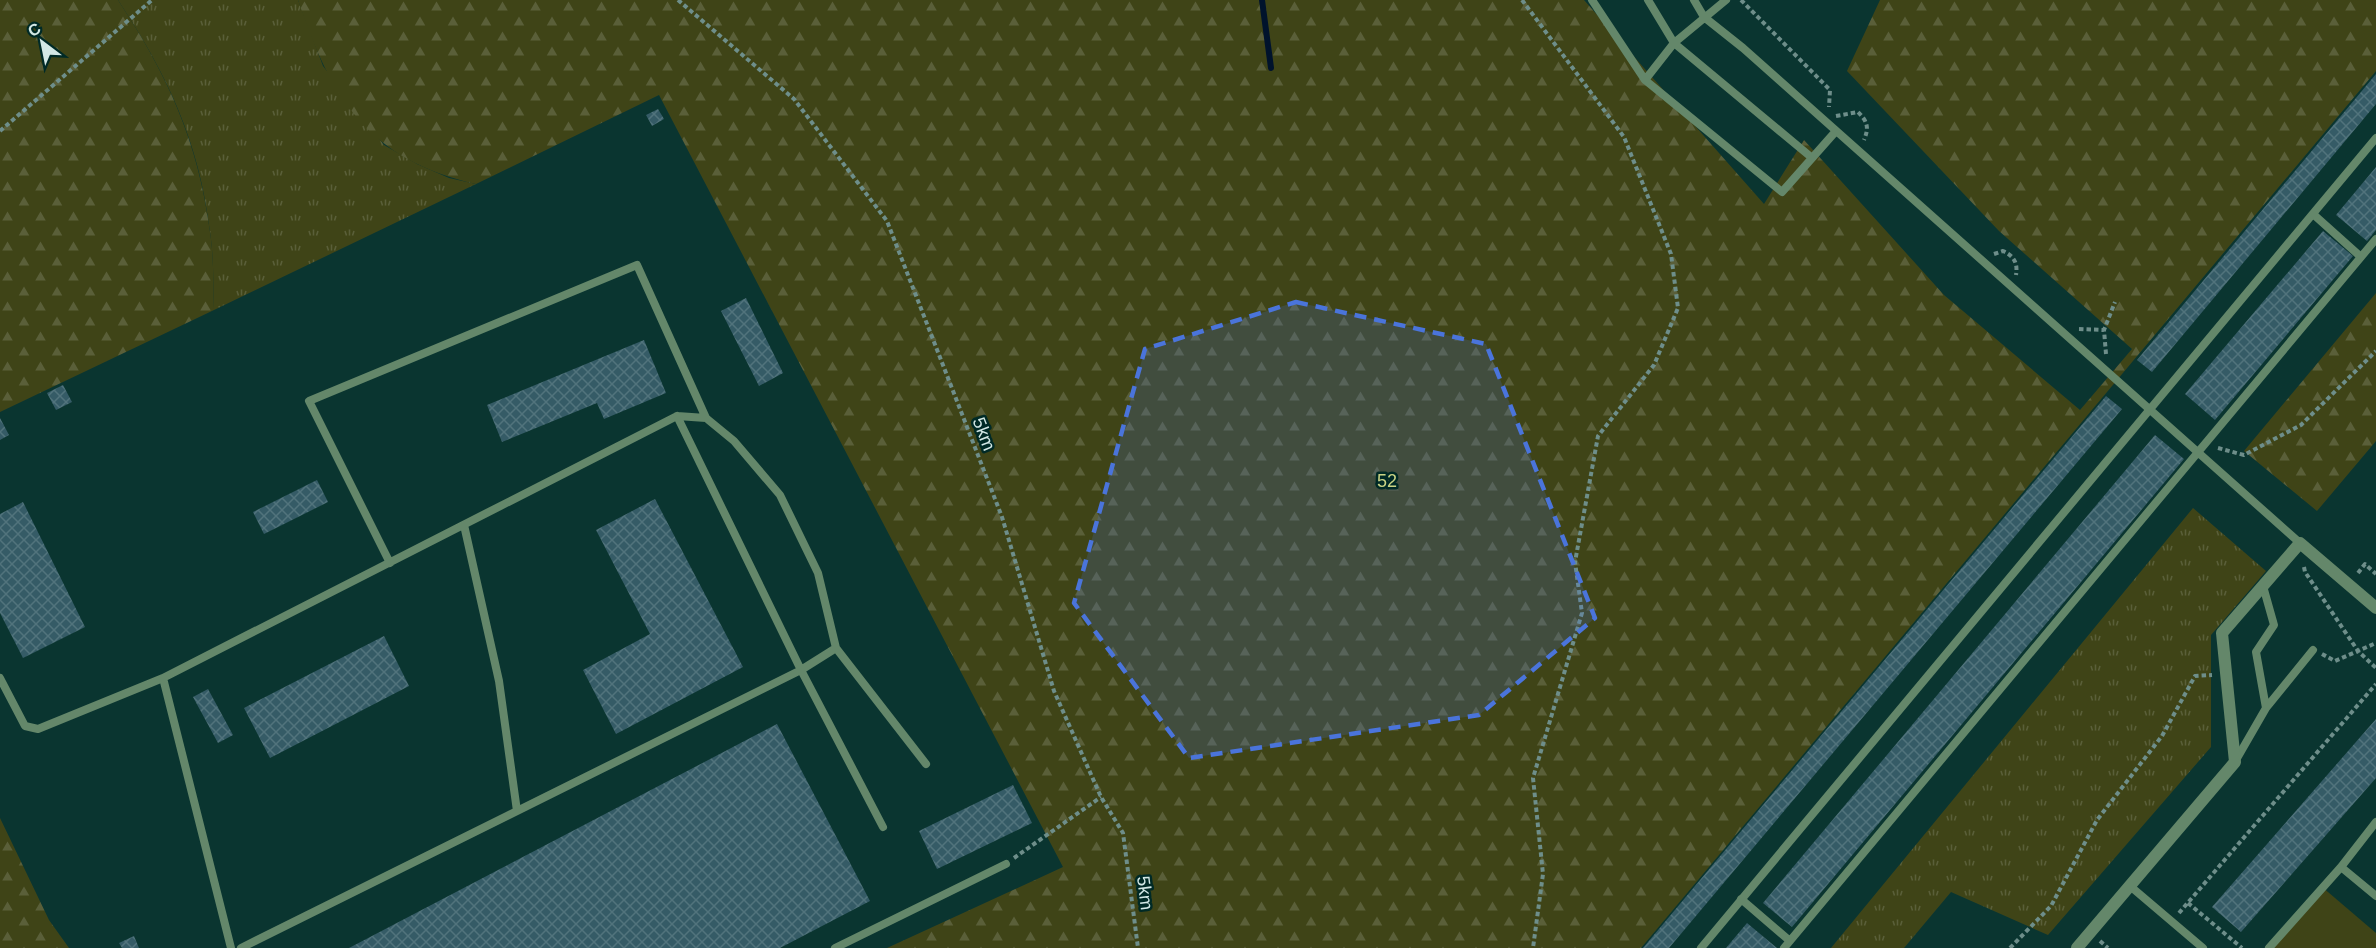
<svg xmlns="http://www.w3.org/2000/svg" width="2376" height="948" viewBox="0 0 2376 948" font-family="Arial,sans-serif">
<defs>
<pattern id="grass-tufts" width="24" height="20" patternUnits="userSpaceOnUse" patternTransform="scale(1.5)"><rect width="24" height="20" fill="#3f4417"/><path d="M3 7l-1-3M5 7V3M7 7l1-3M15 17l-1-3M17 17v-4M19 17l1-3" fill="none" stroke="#5a5f39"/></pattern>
<pattern id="forest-firs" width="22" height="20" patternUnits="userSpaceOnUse" patternTransform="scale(1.5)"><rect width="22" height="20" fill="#3f4417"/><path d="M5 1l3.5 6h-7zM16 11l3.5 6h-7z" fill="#5a5f39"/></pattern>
<pattern id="building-cross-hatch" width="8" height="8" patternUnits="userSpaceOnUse" patternTransform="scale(1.5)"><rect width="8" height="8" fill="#355b66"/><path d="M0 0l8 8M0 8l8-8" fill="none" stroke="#51737c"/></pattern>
</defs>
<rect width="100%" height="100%" fill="#0a3530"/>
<path fill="url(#grass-tufts)" d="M 118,0 L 298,0 L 323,66 L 384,145 L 417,164 L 449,178 L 476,184 L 214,310 C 213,284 214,257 210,232 C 199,141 168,76 118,0 Z
M 2193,508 L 2266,571 L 2211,635 L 2211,747 L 2048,935 L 1951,892 L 1904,948 L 1831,948 Z"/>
<path fill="url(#forest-firs)" d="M 0,0 L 118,0 C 168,76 198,141 210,232 C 214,257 213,284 214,310 L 0,412 Z
M 298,0 L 1584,0 L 1764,204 L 1804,140 L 1944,295 L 2080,410 L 2132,349 L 1999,231 L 1847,71 L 1880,0 L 2376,0 L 2376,71 L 1641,948 L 887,948 L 1063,867 L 659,95 L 476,184 C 369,160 331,99 298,0 Z
M 2376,293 L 2376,441 L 2317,511 L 2244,451 Z
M 0,818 L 49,920 L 69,948 L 0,948 Z"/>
<path fill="#3f4417" d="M 2321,886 L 2376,933 L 2376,948 L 2268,948 Z"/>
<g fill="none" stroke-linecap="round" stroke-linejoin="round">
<path stroke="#00132c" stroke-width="6" d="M 1262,0 L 1271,68"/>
</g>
<path fill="url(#building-cross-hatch)" d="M 2376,74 L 2376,104 L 2152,372 L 2137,360 Z
M 658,109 L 664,119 L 652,126 L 646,115 Z
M 2376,167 L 2376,230 L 2367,241 L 2336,215 Z
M 2323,231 L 2353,256 L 2215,420 L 2185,394 Z
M 746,298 L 783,373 L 759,386 L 721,311 Z
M 644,340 L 666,393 L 604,419 L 597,403 L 502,442 L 487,405 Z
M 63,385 L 72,402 L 56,410 L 47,393 Z
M 2106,396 L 2122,409 L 1669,948 L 1643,948 Z
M 0,418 L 9,435 L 0,440 Z
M 2155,435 L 2184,459 L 1792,927 L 1763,903 Z
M 317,480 L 328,502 L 264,534 L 253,512 Z
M 655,499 L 743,667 L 616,734 L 583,670 L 650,634 L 596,530 Z
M 23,502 L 85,627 L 23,658 L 0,613 L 0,514 Z
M 384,636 L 409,686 L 270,758 L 244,708 Z
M 208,689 L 233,735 L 218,743 L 193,697 Z
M 2376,719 L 2376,778 L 2241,932 L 2212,907 Z
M 777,724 L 870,901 L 780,948 L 349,948 Z
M 1013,785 L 1032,823 L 937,869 L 919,831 Z
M 1747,923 L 1777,948 L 1726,948 Z
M 134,936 L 139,948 L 122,948 L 119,943 Z"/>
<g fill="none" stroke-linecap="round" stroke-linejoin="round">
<path stroke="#6e8e8a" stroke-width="4" stroke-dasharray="4.5 3" stroke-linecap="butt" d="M 678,0 L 794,99 L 887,221 L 1002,517 L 1054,691 L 1101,797 L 1123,833 L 1138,948
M 1522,0 L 1624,137 L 1671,254 L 1678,308 L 1654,365 L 1598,436 L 1575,562 L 1582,613 L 1533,778 L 1543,874 L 1533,948
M 1741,0 L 1830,90 L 1829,107
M 1836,116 L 1858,112 C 1868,122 1869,128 1864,140
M 0,131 L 152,0
M 1994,254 L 2003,251 C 2014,256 2018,263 2016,275
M 2079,329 L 2104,330
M 2106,354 L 2104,330 L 2115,302
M 2218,448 L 2244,455 L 2301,425 L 2376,351
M 2304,567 L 2305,572 L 2358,651 L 2376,668
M 2358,573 L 2365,564 L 2376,574
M 2322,654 L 2335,661 L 2376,643
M 1014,858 L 1101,797
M 2188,903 L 2242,948
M 2179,913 L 2376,684
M 2100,941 L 2108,948
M 2010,948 L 2051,906 L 2097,820 L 2162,736 L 2195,676 L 2212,675"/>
<path stroke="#64876a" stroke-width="8" d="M 1592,0 L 1645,80
M 1648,0 L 1674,43 L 1811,157
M 1694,0 L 1704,17 L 1743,48 L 2300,543
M 1726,0 L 1674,43 L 1645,80 L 1782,192 L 1836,131
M 2313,214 L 2361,257
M 677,416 L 706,418 L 734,441 L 780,495 L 818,573 L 836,648 L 926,764
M 464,525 L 499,681 L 517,811
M 390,563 L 309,401 L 637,265 L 706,418
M 0,678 L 25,726 L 38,729 L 163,678
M 2266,708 L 2313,650
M 2236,760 L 2266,708 L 2256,652 L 2274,625 L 2263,586
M 2341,867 L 2376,822
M 2130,886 L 2203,948
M 1741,899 L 1790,941
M 231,948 L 163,678 L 677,416 L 801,670 L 836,648
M 241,948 L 801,670 L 883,827
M 835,948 L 1006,864
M 1701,948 L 2376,138
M 1784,948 L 2376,239
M 2269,948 L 2341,867 L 2376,896"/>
<path stroke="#64876a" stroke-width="12" d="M 2077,948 L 2235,762 L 2222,633 L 2300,543 L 2376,608"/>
</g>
<path fill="#4a74db" fill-opacity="0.2" stroke="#4a74db" stroke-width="4.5" stroke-dasharray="12 8" stroke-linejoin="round" d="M 1296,302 L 1486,344 L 1595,618 L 1479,715 L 1189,758 L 1074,603 L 1145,349 Z"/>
<g text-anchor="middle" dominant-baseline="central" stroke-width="5" stroke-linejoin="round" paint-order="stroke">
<g font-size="18" fill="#d3e8e5" stroke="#002a26">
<text transform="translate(984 434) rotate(69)">5km</text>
<text transform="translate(1145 893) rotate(83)">5km</text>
</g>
<g font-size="18" fill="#c9d384" stroke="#002a26">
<text x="1387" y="481">52</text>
</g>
</g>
<g transform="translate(42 42) rotate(328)" stroke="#002a26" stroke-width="4.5" paint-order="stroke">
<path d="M0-4.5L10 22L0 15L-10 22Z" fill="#d3e8e5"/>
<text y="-9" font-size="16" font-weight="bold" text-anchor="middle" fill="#d3e8e5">С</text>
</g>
</svg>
